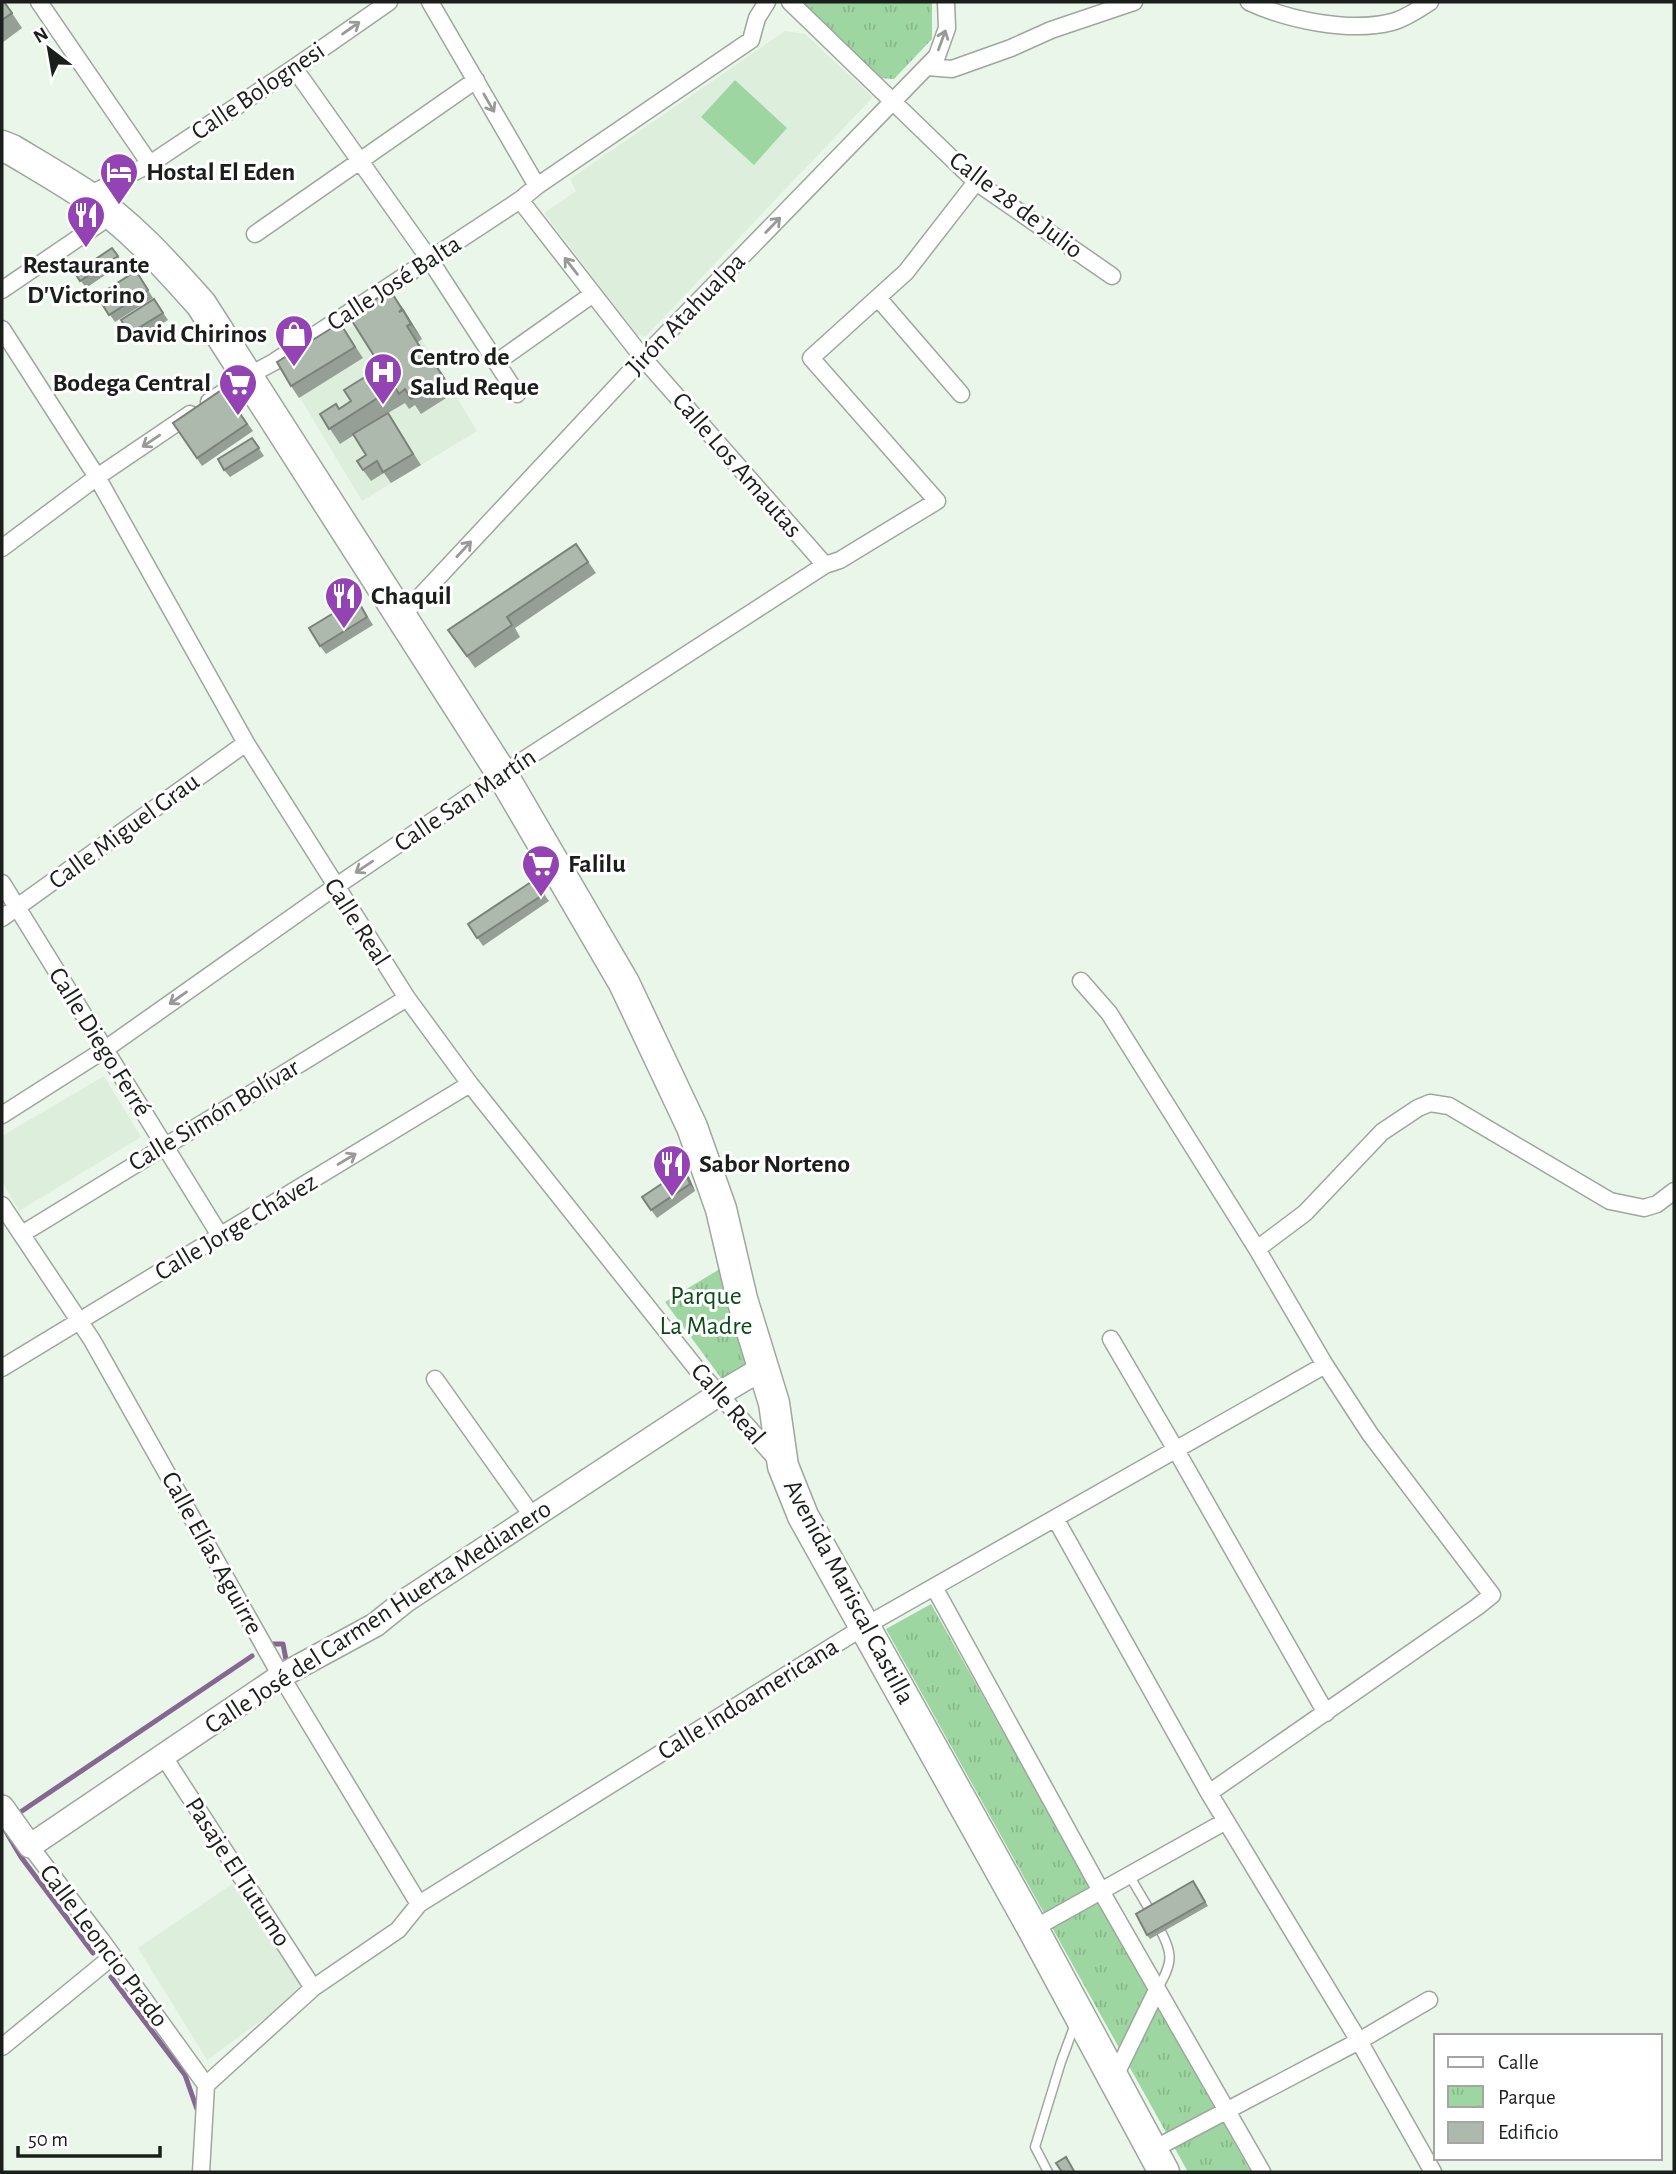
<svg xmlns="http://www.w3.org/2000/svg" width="1676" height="2174" viewBox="0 0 1676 2174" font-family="'Alegreya Sans',sans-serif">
<defs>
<pattern id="park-tufts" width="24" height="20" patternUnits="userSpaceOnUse" patternTransform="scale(1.75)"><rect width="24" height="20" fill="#9ed6a1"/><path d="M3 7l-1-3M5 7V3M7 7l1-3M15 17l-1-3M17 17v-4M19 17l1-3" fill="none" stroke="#88b78a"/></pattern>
</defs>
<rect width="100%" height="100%" fill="#ebf6eb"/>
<path fill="#ded" d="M 785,31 L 805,34 L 873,97 L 646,336 L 637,335 L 544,213 L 576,191 L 570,179 Z
M 396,296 L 477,431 L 362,501 L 285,373 Z
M 104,1076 L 141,1137 L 19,1211 L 2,1181 L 2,1136 Z
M 232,1884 L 305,1989 L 207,2060 L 138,1948 Z"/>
<path fill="#9ed6a1" d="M 735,80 L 787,128 L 754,165 L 701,117 Z"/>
<path fill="url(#park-tufts)" d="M 801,2 L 932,2 L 932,39 L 894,79 L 880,78 Z
M 723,1267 L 749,1371 L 724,1382 L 665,1302 Z
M 931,1604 L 1251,2172 L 1188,2172 L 886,1629 Z"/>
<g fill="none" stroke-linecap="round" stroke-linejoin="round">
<path stroke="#846891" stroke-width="5" d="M 272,1644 L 283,1644 L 287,1665
M 16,1815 L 252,1656
M 5,1830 L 21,1857 L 93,1953
M 111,1977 L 185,2075 L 198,2112"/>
<defs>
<path id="lane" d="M 1129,1875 L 1152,1914
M 1157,1990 C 1173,1962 1174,1954 1158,1926
M 1048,2172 L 1035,2147 L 1061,2062 L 1075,2024"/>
<path id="street" d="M 39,2 L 150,164
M 430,2 L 537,186
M 790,2 L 976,182 L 1112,276
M 1249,2 C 1288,20 1349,33 1392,22 C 1405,19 1419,9 1430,2
M 927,67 L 952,69 L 1011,48 L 1051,30 L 1134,2
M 294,68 L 423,250
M 87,196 L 150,164 L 294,68 L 389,2
M 520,200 L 643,358 L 825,565
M 255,234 L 476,80
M 430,260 L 517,394
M 2,290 L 112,215
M 878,298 L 961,394
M 2,329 L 97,477 L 246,743 L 407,998 L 470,1084 L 696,1368 L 778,1461
M 497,362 L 593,294
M 209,402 L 248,376 L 274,362 L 520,200 L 537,186 L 751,40 L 757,18 L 767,2
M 2,548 L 97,477 L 190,414
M 401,617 L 643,358 L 937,56 L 947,28 L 946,2
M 2,883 L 221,1237
M 2,918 L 246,743
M 1081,981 L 1109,1013 L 1257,1249 L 1325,1365 L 1370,1434 L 1492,1595 L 1477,1607 L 1209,1793
M 2,1115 L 104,1050 L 335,887 L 502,774 L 825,565 L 840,560 L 937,501 L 811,358 L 906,272 L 976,182
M 2,1205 L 92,1340 L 281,1676 L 419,1904
M 22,1234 L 407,998
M 1257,1249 L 1305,1213 L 1382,1132 L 1418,1108 L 1430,1103 L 1449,1106 L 1610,1201 L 1644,1208 L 1657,1204 L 1674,1191
M 1111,1339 L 1176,1450 L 1326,1713
M 2,1368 L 470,1084
M 435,1379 L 533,1517
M 1055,1518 L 1209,1793 L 1359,2041 L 1433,2172
M 934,1587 L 1101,1891 L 1262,2172
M 164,1757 L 313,1988
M 30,1846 L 102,1941 L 206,2085
M 1033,1929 L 1226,1821
M 2,2047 L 113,1956
M 1114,2078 L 1157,1990
M 206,2085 L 313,1988 L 398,1930 L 419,1904 L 865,1626 L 1325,1365
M 1152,2150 L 1359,2041 L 1429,2000
M 201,2172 L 206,2085"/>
<path id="secondary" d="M 2,1807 L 30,1846 L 281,1676 L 375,1625 L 405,1601 L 719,1394 L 763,1368"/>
<path id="highway" d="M 2,146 L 12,150 C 37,165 63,180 87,196 C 131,225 166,265 201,304 L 502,774 L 624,983 L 692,1127 L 721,1209 L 742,1299 L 774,1403 L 783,1466 L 803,1516 L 1033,1929 L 1164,2172"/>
</defs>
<use href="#lane" stroke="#9da79d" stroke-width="11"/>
<use href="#street" stroke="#9da79d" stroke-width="19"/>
<use href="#secondary" stroke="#9da79d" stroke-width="26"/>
<use href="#highway" stroke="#9da79d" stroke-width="33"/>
<use href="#lane" stroke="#fff" stroke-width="8"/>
<use href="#street" stroke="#fff" stroke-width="16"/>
<use href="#secondary" stroke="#fff" stroke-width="23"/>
<use href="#highway" stroke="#fff" stroke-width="30"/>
</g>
<path fill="#969f96" d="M 2,2 L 12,13 L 22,28 L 2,43 Z
M 112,248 L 123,263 L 86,288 L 75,273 Z
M 136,271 L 153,298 L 115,322 L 97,296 Z
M 393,295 L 422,339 L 418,342 L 432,364 L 445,378 L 454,393 L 421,414 L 415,405 L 409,409 L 405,403 L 388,413 L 421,465 L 391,483 L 384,473 L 371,481 L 363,470 L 366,455 L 354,435 L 340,444 L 320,414 L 339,409 L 351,401 L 381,367 L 391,297 Z
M 154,299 L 168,320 L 135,341 L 121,320 Z
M 340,323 L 363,358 L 299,398 L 291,386 Z
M 223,389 L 253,431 L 202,466 L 173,423 Z
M 252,438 L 264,456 L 230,477 L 224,470 Z
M 576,544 L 596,573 L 515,628 L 520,637 L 475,668 L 448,630 Z
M 357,599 L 373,625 L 326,654 L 320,646 Z
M 534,880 L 549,901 L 483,946 L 468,924 Z
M 689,1177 L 695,1191 L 657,1218 L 642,1197 Z
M 1196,1885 L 1208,1906 L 1150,1939 L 1147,1935 Z"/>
<path fill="#7a827a" d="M 393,295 L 404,310 L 422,339 L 411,324 L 409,326 L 400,311 Z
M 684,1169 L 689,1177 L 695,1191 L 690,1184 Z"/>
<path fill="#aeb9ae" stroke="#7a827a" stroke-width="2" d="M 2,2 L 4,2 L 12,13 L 2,20 Z
M 112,248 L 118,256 L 80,281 L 75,273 Z
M 136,271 L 148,290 L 109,315 L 97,296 Z
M 387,292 L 390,297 L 393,295 L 402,309 L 399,312 L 403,310 L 411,324 L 407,326 L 431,365 L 434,363 L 444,378 L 411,399 L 405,389 L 399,394 L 395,387 L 329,429 L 320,414 L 336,404 L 339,409 L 351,401 L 344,390 L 381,367 L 349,316 Z
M 154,299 L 163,313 L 130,333 L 121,320 Z
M 340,323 L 355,347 L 291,386 L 277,362 Z
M 223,389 L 247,424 L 197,458 L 173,423 Z
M 388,413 L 413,454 L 383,472 L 377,461 L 363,470 L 357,461 L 366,455 L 353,434 Z
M 252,438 L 259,448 L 224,470 L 218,459 Z
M 576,544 L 588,562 L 507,617 L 512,625 L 467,656 L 448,630 Z
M 357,599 L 367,617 L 320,646 L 309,628 Z
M 534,880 L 544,894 L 477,938 L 468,924 Z
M 684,1169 L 690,1184 L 651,1210 L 642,1197 Z
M 1193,1881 L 1205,1902 L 1147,1935 L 1136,1914 Z
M 1066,2157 L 1074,2171 L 1072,2172 L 1062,2172 L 1056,2163 Z"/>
<defs><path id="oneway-shaft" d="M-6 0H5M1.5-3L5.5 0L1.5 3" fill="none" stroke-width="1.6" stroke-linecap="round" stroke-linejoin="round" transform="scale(1.75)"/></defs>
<g stroke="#989a98">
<use href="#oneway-shaft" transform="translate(351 28) rotate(-35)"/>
<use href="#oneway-shaft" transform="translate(942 40) rotate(-70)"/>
<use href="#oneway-shaft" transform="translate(489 103) rotate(60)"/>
<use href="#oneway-shaft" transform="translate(773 225) rotate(-46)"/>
<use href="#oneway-shaft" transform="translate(571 266) rotate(-128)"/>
<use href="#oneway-shaft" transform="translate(151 441) rotate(146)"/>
<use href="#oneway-shaft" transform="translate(464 549) rotate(-47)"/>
<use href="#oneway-shaft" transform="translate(364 867) rotate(146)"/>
<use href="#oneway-shaft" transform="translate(178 998) rotate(145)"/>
<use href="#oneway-shaft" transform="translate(347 1159) rotate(-31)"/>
</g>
<defs>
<symbol id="hotel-pin" viewBox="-11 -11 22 30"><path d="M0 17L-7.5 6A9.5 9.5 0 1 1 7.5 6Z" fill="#9343b3" stroke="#fff"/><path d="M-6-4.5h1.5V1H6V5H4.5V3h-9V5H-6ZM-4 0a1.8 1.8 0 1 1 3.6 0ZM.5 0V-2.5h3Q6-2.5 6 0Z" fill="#fff"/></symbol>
<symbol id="restaurant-pin" viewBox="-11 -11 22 30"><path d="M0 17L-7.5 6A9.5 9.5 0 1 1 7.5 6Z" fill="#9343b3" stroke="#fff"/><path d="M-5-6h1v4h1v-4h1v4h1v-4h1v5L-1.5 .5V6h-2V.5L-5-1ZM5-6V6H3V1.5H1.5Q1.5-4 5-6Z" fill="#fff"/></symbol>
<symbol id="shop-pin" viewBox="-11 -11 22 30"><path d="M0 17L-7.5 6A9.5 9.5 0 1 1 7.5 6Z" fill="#9343b3" stroke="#fff"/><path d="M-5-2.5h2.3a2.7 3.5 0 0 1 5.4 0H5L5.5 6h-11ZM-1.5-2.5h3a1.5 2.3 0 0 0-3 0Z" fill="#fff"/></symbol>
<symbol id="hospital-pin" viewBox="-11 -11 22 30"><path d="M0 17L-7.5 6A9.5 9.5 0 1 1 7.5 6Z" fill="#9343b3" stroke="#fff"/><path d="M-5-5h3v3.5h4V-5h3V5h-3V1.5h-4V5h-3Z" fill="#fff"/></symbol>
<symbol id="supermarket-pin" viewBox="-11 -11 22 30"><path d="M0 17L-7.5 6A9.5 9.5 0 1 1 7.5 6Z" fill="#9343b3" stroke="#fff"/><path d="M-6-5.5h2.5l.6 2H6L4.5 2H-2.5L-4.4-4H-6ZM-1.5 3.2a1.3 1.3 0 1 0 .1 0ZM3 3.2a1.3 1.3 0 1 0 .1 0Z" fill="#fff"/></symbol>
</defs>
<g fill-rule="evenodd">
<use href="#hotel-pin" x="97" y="150" width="44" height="60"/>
<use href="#restaurant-pin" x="64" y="193" width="44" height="60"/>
<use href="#shop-pin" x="272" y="312" width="44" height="60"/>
<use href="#hospital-pin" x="361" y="350" width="44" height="60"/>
<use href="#supermarket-pin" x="216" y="361" width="44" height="60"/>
<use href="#restaurant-pin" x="322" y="574" width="44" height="60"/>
<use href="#supermarket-pin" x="519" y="842" width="44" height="60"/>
<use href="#restaurant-pin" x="650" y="1142" width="44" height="60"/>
</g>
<g text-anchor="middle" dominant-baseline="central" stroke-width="6" stroke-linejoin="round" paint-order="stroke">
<g font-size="26" fill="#1b1f1b" stroke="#fff">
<text transform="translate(258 91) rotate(-34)">Calle Bolognesi</text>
<text transform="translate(1016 205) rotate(37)">Calle 28 de Julio</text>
<text transform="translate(394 283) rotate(-33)">Calle José Balta</text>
<text transform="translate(686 314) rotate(-46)">Jirón Atahualpa</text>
<text transform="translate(737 465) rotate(49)">Calle Los Amautas</text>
<text transform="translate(465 800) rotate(-34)">Calle San Martín</text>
<text transform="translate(124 831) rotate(-36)">Calle Miguel Grau</text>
<text transform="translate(357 922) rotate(57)">Calle Real</text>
<text transform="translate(100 1042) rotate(58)">Calle Diego Ferré</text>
<text transform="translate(214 1115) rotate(-31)">Calle Simón Bolívar</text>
<text transform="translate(236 1227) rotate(-31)">Calle Jorge Chávez</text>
<text transform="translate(728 1404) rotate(49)">Calle Real</text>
<text transform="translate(212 1553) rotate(61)">Calle Elías Aguirre</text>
<text transform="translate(849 1592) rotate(62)">Avenida Mariscal Castilla</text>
<text transform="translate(378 1617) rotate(-33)">Calle José del Carmen Huerta Medianero</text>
<text transform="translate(748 1699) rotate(-32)">Calle Indoamericana</text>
<text transform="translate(238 1872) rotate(57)">Pasaje El Tutumo</text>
<text transform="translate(104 1946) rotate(53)">Calle Leoncio Prado</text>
</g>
<g font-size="26" font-weight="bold" fill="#1b1f1b" stroke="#fff" text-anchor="start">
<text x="146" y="172">Hostal El Eden</text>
<text x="86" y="265" text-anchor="middle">Restaurante<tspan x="86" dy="30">D'Victorino</tspan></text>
<text x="267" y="334" text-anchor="end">David Chirinos</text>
<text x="410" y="357">Centro de<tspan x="410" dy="30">Salud Reque</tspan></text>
<text x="211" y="383" text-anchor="end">Bodega Central</text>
<text x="371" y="596">Chaquil</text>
<text x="568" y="864">Falilu</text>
<text x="699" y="1164">Sabor Norteno</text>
</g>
<g font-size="26" fill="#0a4b17" stroke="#fff">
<text x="706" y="1296">Parque<tspan x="706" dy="30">La Madre</tspan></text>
</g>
</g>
<rect width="1676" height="2174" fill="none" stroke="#1b1f1b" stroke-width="7"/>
<rect x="1434" y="2034" width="228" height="126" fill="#ffffff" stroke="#a4a5a4" stroke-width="2"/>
<rect x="1448" y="2057" width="35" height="10" fill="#ffffff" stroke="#a4a5a4" stroke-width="2"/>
<text x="1498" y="2069" font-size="21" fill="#1b1f1b">Calle</text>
<rect x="1448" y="2086" width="35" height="21" fill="url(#park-tufts)" stroke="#a4a5a4" stroke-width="2"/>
<text x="1498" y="2104" font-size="21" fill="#1b1f1b">Parque</text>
<rect x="1448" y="2122" width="35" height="21" fill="#aeb9ae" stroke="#a4a5a4" stroke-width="2"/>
<text x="1498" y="2139" font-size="21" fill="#1b1f1b">Edificio</text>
<g transform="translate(49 49) rotate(329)" stroke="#ffffff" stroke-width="5" paint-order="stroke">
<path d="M0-5L12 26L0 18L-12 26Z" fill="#1b1f1b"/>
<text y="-10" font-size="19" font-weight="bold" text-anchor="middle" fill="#1b1f1b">N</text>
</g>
<path d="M18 2146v10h142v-10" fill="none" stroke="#1b1f1b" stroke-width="3.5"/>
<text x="28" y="2146" font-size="21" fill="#1b1f1b" stroke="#ffffff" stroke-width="5" paint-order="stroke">50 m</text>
</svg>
